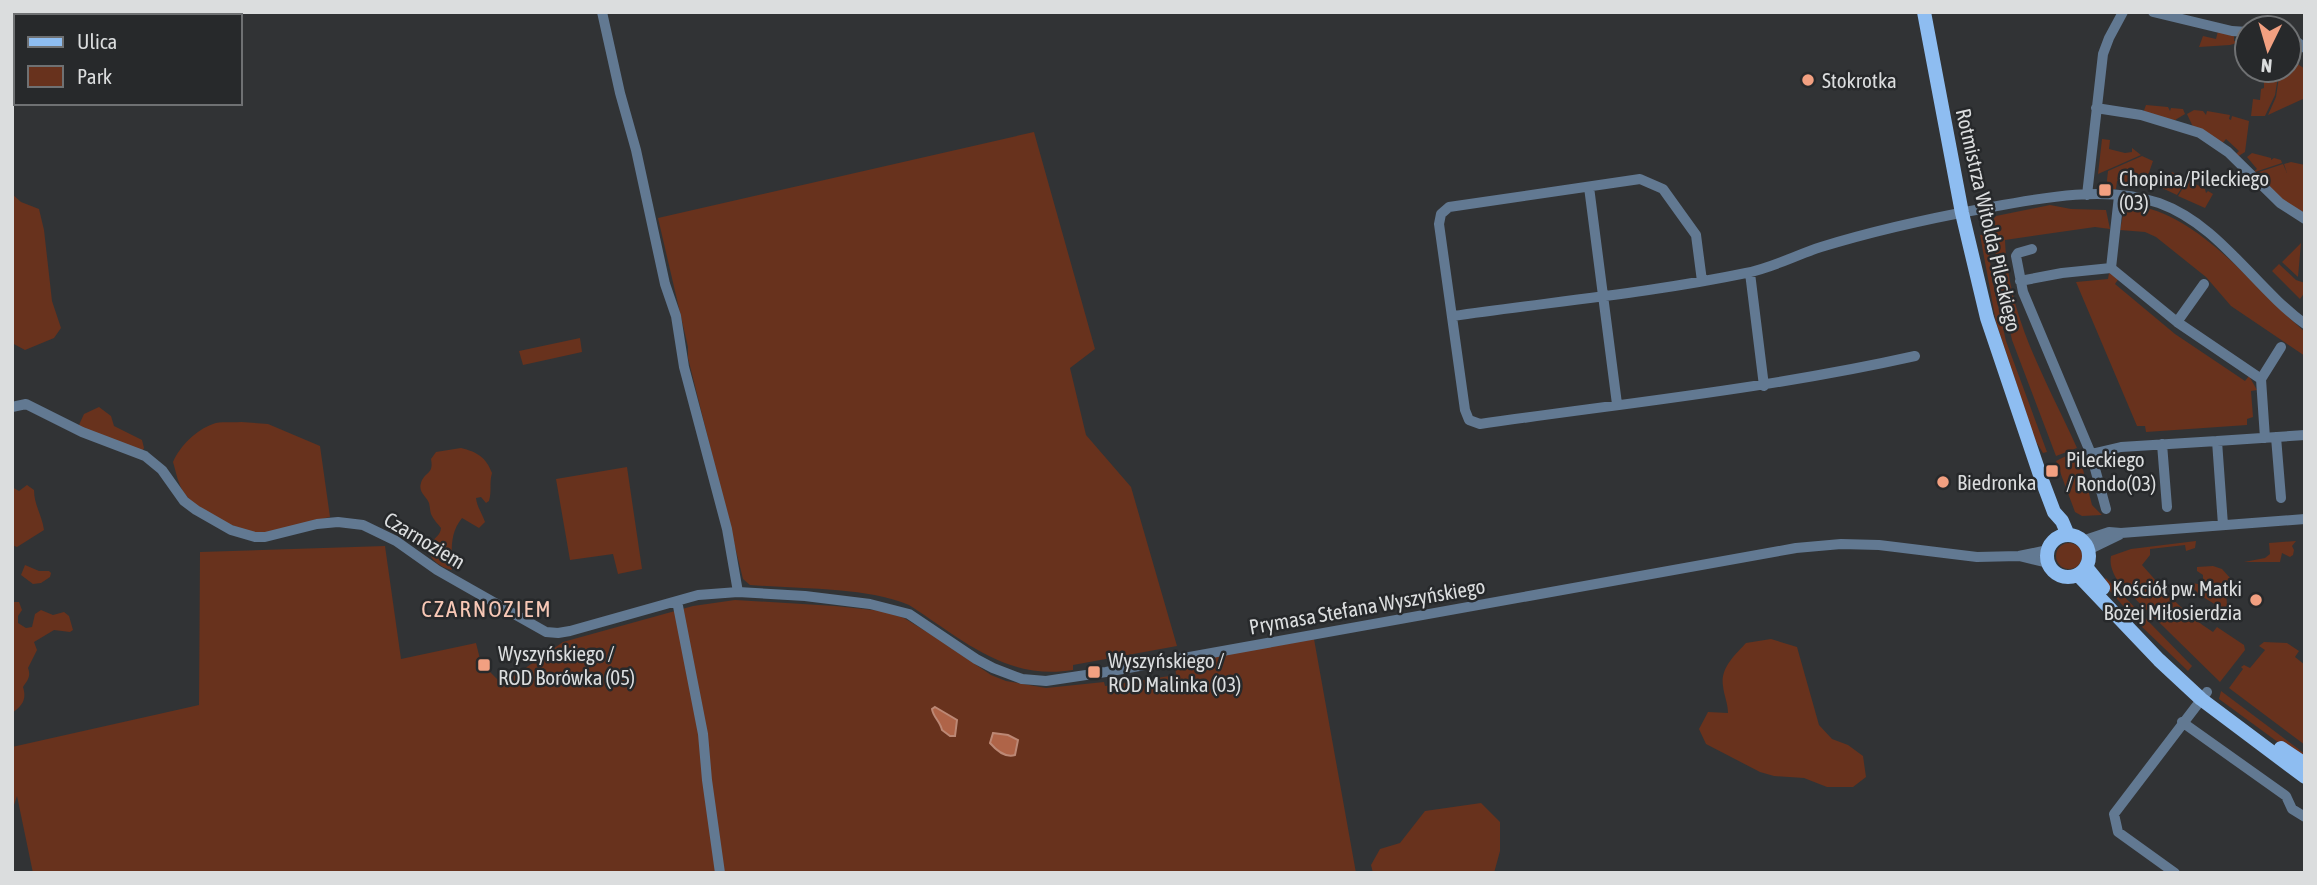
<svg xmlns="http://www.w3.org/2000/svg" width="2317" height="885" viewBox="0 0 2317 885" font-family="'Asap Condensed',sans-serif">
<rect width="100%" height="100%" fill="#313335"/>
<path fill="#68321d" d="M 2218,31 L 2234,34 L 2234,41 L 2238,41 L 2238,34 L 2241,35 L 2243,41 L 2230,45 L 2199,47 L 2203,36 L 2216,39 Z
M 2289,58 L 2305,69 L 2305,98 L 2268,115 L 2276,97 L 2280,70 L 2289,70 Z
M 2264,70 L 2279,70 L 2275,95 L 2265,116 L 2251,116 L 2253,99 L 2260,100 L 2261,89 L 2264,88 Z
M 2146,105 L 2168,107 L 2170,111 L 2171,108 L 2183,109 L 2185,114 L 2175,120 L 2143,113 Z
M 2194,110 L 2203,111 L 2206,115 L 2207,111 L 2230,115 L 2229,119 L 2231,120 L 2232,116 L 2249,121 L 2245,152 L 2237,157 L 2235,155 L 2239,151 L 2226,139 L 2222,144 L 2194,129 L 2187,114 Z
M 1034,132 L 1095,349 L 1070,368 L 1086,435 L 1131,487 L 1177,646 L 1073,665 L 1073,670 C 1006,681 962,639 909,605 C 866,587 798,589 750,585 L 743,579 L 688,358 L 688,347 L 658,218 Z
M 2102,139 L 2110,140 L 2109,149 L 2125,153 L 2132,152 L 2132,148 L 2141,155 L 2098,174 Z
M 2252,153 L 2271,158 L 2271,160 L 2274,158 L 2281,160 L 2282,163 L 2252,173 L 2257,169 L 2247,157 Z
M 2142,156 L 2153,161 L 2145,184 L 2117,181 L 2116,189 L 2108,190 L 2107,180 L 2108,171 Z
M 2291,162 L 2305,165 L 2305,200 L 2303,200 L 2305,216 L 2288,206 L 2253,174 L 2283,164 L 2287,173 L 2284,164 Z
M 2172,172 L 2187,180 L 2177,195 L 2162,188 Z
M 2188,180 L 2205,189 L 2206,193 L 2208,191 L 2213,194 L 2205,208 L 2178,196 Z
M 12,194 L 21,202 L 39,209 L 44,230 L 52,301 L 61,328 L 54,338 L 25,350 L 12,343 Z
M 2050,205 L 2071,209 L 2106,210 L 2110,229 L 2095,227 L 2005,240 C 2008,318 2046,379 2077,448 L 2056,456 L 2012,340 L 1998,276 L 1992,221 L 1996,216 Z
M 2133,205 C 2202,215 2253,288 2305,332 L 2305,356 L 2231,306 L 2206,277 L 2156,237 L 2145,232 L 2120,230 L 2124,210 Z
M 1987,234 L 1992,279 L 2006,341 L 2047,452 L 2043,453 L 2035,440 L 1996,322 L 1980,235 Z
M 2301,243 L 2298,277 L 2282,262 Z
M 2279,264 L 2296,280 L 2305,283 L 2305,292 L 2300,299 L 2272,271 Z
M 2109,273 L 2119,278 L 2115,284 L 2175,334 L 2245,381 L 2249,376 L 2257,390 L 2251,391 L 2253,417 L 2247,419 L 2247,425 L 2146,432 L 2145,426 L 2137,426 L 2076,282 L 2108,279 Z
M 580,338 L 582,352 L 523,365 L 519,351 Z
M 99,407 L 111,416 L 114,426 L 142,440 L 144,448 L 142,452 L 78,427 L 84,414 Z
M 241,422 L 268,424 L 320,446 L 330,517 C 314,521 276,533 261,533 C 239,532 197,511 184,493 C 178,484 176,472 173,462 C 180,446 196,430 213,424 C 220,421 232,423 241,422 Z
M 461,448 C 477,452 486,457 492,473 C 489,483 492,491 489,501 L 486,503 L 481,497 L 476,498 C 477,507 482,513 485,522 L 479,528 L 462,518 C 449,534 452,551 452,570 C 440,567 423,557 432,542 C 436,536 440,536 441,528 C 438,524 433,519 431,514 C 430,511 430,507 429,503 C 426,496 418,492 421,483 C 425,471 434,475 431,459 L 436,452 Z
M 2078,450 L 2092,505 L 2102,515 L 2082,516 L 2075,512 L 2056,461 Z
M 627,467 L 642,569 L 618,574 L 613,554 L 570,560 L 556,479 Z
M 27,485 L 34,490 C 34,505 42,515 44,530 L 17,547 L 12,545 L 12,487 L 19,491 Z
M 2196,541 L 2195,548 L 2186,551 L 2185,545 L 2150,549 L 2150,555 L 2142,565 C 2165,591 2184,614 2213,632 L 2217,627 L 2244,645 L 2245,650 L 2220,682 L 2120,584 C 2114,576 2109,566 2111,556 L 2131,549 Z
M 2296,541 L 2292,546 L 2294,550 L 2293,555 L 2290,557 L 2282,553 L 2280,562 L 2244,562 L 2265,558 L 2270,554 L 2269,543 Z
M2056 556a13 13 0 1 1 26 0a13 13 0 1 1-26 0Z
M 385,546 L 401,659 L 476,643 L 481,663 L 500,682 L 508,680 L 563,642 L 693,606 L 735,600 L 835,606 L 882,611 L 904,618 L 932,635 L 991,675 L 1006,681 L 1046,688 L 1104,682 L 1105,686 L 1176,675 L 1175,664 L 1314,639 L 1356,873 L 33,873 L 17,796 L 12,811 L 12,747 L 199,705 L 200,552 Z
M 25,565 L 39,571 L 49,571 L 51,573 L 50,577 L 41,583 L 33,584 L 21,575 Z
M 2213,566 L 2222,569 L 2231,579 L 2231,587 L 2234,587 L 2234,590 L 2226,590 L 2227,606 L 2224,610 L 2200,595 L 2190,585 L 2192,583 L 2198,584 L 2203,580 L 2203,575 L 2197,571 L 2197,567 Z
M 2106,578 L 2192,666 L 2188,671 L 2141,626 L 2102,582 Z
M 12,602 L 19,602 L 22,610 L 18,616 L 18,623 L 26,628 L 32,627 L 35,614 L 41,610 L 53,615 L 64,612 L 69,616 L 73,630 L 70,632 L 54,630 L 34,642 L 37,650 L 28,668 C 31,676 28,680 23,687 C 27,700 22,706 12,713 Z
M 1771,639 L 1797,647 L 1819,725 L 1832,739 L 1848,745 L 1863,756 L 1866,777 L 1853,787 L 1827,787 L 1804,778 L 1774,776 L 1760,772 L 1706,744 L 1699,729 L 1708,712 L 1728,713 C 1728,703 1724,696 1723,686 C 1720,668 1735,655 1746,643 Z
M 2264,642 L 2287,643 L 2299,651 L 2295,657 L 2305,665 L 2305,745 L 2229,688 L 2243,669 L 2241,667 L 2244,665 L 2250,668 L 2265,650 L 2259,646 Z
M 2221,691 L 2305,754 L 2305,762 L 2219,699 Z
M 1481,803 L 1500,822 L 1500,851 L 1494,873 L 1373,873 L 1371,865 L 1380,849 L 1400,843 L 1425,811 Z"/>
<path fill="#af6448" stroke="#bc8875" stroke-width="2" d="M 935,707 L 957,720 L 955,736 L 950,736 L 942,730 C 940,721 933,717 932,709 Z
M 993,733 L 1008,735 L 1018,740 L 1015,755 C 1005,758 996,750 990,743 Z"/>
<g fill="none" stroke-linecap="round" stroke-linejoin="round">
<path stroke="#627992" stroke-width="10" d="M 602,12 L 620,93 L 636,150 L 665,284 L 676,316 L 684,367 L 727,529 L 738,592
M 2153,12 L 2232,31 L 2247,32
M 2289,36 L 2305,48
M 2096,108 L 2141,115 L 2200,133 L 2228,152 L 2280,203 L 2305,219
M 1589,187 L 1617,404
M 2087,195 L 2103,54 L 2109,38 L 2123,12
M 2119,196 L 2111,268 L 2177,322 L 2261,379
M 2032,249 L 2018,253 L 2016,256 L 2023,292 L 2091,454
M 1750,273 L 1764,386
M 1702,281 L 1696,235 L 1663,189 L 1640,179 L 1449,207 L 1441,214 L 1439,224 L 1465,410 L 1469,420 L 1480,424 C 1626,403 1772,388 1915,356
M 2020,281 L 2062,273 L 2111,268
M 1453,316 C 1550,302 1650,293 1746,273 C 1772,268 1796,255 1821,247 C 1873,231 1927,219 1981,209 C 2035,199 2105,184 2159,203 C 2220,225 2254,287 2305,324
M 2177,322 L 2204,284
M 12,407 L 26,404 L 82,432 L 145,456 L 162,470 L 184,501 L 196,510 L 231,530 L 255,537 L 265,537 L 317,524 L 338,522 L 363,525 L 396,541 L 437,570 L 546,632 L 558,633 L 570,631 L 698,595 L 738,592 L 805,596 L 870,604 L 909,614 L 976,659 L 993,668 L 1022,679 L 1046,681 L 1106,672 L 1796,548 L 1841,544 L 1879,545 L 1977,557 L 2019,556 L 2048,550
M 2276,437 L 2281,498
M 2265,438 L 2261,379 L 2281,347
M 2162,444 L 2167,507
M 2106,509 L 2091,454 L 2121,447 L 2217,441
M 2223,525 L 2217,441 L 2305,435
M 2082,541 L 2109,532 L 2121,533 L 2305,519
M 2088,550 L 2119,535
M 2019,556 L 2048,563
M 677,601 L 703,734 L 707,780 L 720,873
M 2182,722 L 2286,796 L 2292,809 L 2305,817
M 2175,873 L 2118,832 L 2114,814 L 2207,692"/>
<path stroke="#8ebdf1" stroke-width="14" d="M 1924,12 L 1962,213 L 1987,318 L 2040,475 L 2054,512 L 2062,521 L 2068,535
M2047 556a21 21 0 1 1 42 0a21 21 0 1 1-42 0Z
M 2086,567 L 2103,588
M 2078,575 L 2159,660 L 2201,699 L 2305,777
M 2281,748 L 2305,764"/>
</g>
<g fill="#f2a081" stroke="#27292b" stroke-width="2.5">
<circle cx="1808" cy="80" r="7"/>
<rect x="2098" y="183" width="14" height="14" rx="3.5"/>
<rect x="2045" y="464" width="14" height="14" rx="3.5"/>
<circle cx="1943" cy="482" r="7"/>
<circle cx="2256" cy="600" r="7"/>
<rect x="477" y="658" width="14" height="14" rx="3.5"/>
<rect x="1087" y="665" width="14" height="14" rx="3.5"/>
</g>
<g text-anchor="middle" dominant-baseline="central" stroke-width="5" stroke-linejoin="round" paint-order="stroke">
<g font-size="21" fill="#dbddde" stroke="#27292b" text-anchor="start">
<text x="1822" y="80">Stokrotka</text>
<text x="2119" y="178">Chopina/Pileckiego<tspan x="2119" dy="24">(03)</tspan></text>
<text x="2066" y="459">Pileckiego<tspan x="2066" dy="24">/ Rondo(03)</tspan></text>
<text x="1957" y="482">Biedronka</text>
<text x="2242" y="588" text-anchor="end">Kościół pw. Matki<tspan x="2242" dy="24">Bożej Miłosierdzia</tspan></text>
<text x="498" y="653">Wyszyńskiego /<tspan x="498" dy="24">ROD Borówka (05)</tspan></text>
<text x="1108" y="660">Wyszyńskiego /<tspan x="1108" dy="24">ROD Malinka (03)</tspan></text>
</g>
<g font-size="21" fill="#dbddde" stroke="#27292b">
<text transform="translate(1989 220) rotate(77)">Rotmistrza Witolda Pileckiego</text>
<text transform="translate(425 540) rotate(31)">Czarnoziem</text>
<text transform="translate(1367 606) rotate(-10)">Prymasa Stefana Wyszyńskiego</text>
</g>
<g font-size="23" letter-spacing="2" fill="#f8c8b6" stroke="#27292b">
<text x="487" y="609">CZARNOZIEM</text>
</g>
</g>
<rect width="2317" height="885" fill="none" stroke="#dbddde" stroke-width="28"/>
<rect x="14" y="14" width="228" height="91" fill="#27292b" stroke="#6f7173" stroke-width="2"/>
<rect x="28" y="37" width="35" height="10" fill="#8ebdf1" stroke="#6f7173" stroke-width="2"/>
<text x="77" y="49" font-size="21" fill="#dbddde">Ulica</text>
<rect x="28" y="66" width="35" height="21" fill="#68321d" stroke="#6f7173" stroke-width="2"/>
<text x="77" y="84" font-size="21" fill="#dbddde">Park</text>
<g transform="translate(2268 49) rotate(185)"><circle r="33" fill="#27292b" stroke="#6f7173" stroke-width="2"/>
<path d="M0-5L12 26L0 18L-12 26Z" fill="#f2a081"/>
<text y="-10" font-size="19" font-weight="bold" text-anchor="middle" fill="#dbddde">N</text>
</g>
</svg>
